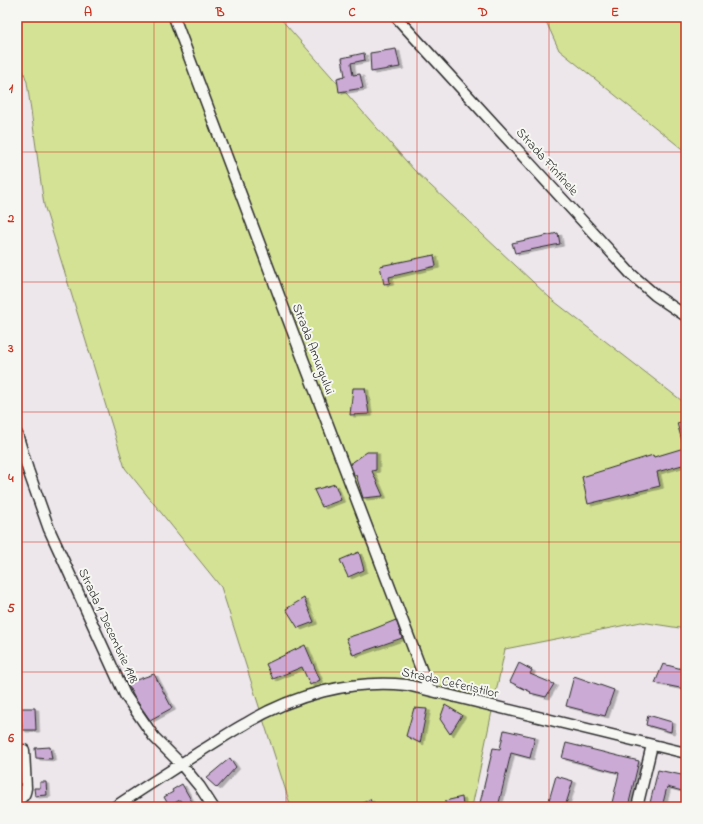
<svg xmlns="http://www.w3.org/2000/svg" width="703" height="824" viewBox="0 0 703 824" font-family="'Indie Flower',sans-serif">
<defs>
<filter id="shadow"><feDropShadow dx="3.5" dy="2" stdDeviation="0" flood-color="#0004"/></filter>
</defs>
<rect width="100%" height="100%" fill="#ede7ec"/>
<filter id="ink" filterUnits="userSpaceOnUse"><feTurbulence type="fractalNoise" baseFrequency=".025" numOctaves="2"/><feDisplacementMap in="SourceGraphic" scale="8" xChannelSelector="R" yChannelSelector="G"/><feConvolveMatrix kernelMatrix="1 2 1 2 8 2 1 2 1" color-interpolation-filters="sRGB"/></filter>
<g filter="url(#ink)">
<path fill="#d4e295" stroke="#808660" d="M 17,17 L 279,17 L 414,170 L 550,298 L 686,404 L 686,629 L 641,622 L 505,649 L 472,807 L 291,807 L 221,587 L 125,468 L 44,205 L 27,82 L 17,53 Z
M 544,17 L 686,17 L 686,152 L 559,50 Z"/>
<path fill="#cbaad5" stroke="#2b2b2b" filter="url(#shadow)" d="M 396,49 L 400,67 L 371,72 L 370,53 Z
M 364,53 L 365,60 L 351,63 L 353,75 L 360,74 L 363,88 L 339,92 L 337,78 L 345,76 L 342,58 Z
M 558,233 L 560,244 L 515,253 L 512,243 Z
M 434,255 L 436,266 L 389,277 L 390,283 L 384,284 L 380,266 Z
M 353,388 L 365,388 L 369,414 L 350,415 Z
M 686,421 L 686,464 L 657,472 L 660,486 L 588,504 L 582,477 L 653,455 L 654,457 L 684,448 L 677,423 Z
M 367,452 L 376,452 L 376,470 L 372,471 L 383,496 L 363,498 L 356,475 L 354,475 L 353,471 L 350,464 Z
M 335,484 L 341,500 L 322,507 L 314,490 Z
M 359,552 L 364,570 L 348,577 L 340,560 Z
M 304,598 L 314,622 L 298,628 L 286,609 Z
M 396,620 L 402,638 L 353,655 L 346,638 L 371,630 Z
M 305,645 L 320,680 L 310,685 L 302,667 L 273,679 L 266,664 Z
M 519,663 L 532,670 L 530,674 L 554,684 L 546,697 L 530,693 L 531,692 L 510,682 Z
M 663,664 L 686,670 L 685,689 L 655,683 Z
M 154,674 L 172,708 L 150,720 L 134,697 L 127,683 Z
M 574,676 L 614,690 L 605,716 L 566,706 Z
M 445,705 L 462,715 L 450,734 L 440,719 Z
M 21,708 L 35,708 L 36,730 L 22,730 Z
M 414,708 L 427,709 L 420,743 L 406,736 Z
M 648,715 L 672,722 L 671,732 L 646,725 Z
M 504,730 L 535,737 L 530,758 L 511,753 L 498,807 L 479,807 L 493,748 L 500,749 Z
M 566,743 L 639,761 L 628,807 L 611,807 L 619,773 L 562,758 Z
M 50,747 L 52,759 L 36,758 L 35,748 Z
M 230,758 L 236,767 L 217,788 L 206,778 Z
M 658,770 L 686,776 L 686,792 L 667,787 L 662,807 L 649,807 Z
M 556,776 L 573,781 L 565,807 L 547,807 Z
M 40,782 L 46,782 L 47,795 L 35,796 L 34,788 L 40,788 Z
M 182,784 L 195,807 L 185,807 L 180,800 L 169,806 L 164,797 L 173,792 L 172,790 Z
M 462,797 L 463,807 L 446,807 L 445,801 Z
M 370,799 L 373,807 L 356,807 Z"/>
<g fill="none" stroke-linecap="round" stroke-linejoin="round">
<defs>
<path id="minor" d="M 174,17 L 306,367 L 429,690
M 396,17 L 631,274 L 655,295 L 686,316
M 17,434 L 28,470 L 49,529 L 125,695 L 154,737 L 181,764 L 200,787 L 213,807
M 17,800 C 23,798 25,795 26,788 L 24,750
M 115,807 C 143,788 172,770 201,751 C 216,742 230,732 245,724 C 293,695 351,679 407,685 L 686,753
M 637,807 L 652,745"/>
</defs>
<use href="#minor" stroke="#2b2b2b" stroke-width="13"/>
<use href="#minor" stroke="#f6f6f2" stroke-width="10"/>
</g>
</g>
<path fill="none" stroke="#c8321e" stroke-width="1" stroke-opacity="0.55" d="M 154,17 L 154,807M 286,17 L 286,807M 417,17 L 417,807M 549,17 L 549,807M 17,152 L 686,152M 17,282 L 686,282M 17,412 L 686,412M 17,542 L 686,542M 17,672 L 686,672"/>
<g text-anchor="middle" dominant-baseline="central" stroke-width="4" stroke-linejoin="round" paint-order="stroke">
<g font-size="13" fill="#2b2b2b" stroke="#f6f6f2">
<text transform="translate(547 162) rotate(48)">Strada Fîntînele</text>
<text transform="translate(313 349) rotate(69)">Strada Amurgului</text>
<text transform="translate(108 626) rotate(65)">Strada 1 Decembrie 1918</text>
<text transform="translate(450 683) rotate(13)">Strada Ceferiștilor</text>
</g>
</g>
<rect width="703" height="824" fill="none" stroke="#f6f6f2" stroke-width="44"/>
<rect x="22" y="22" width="659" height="780" fill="none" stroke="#c8321e" stroke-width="1.5"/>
<g font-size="13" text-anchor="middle" font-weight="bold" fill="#c8321e">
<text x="88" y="16">A</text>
<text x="220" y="16">B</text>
<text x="352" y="16">C</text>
<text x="483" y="16">D</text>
<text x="615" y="16">E</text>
<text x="11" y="92">1</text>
<text x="11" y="222">2</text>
<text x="11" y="352">3</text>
<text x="11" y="482">4</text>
<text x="11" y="612">5</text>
<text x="11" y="742">6</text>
</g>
</svg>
